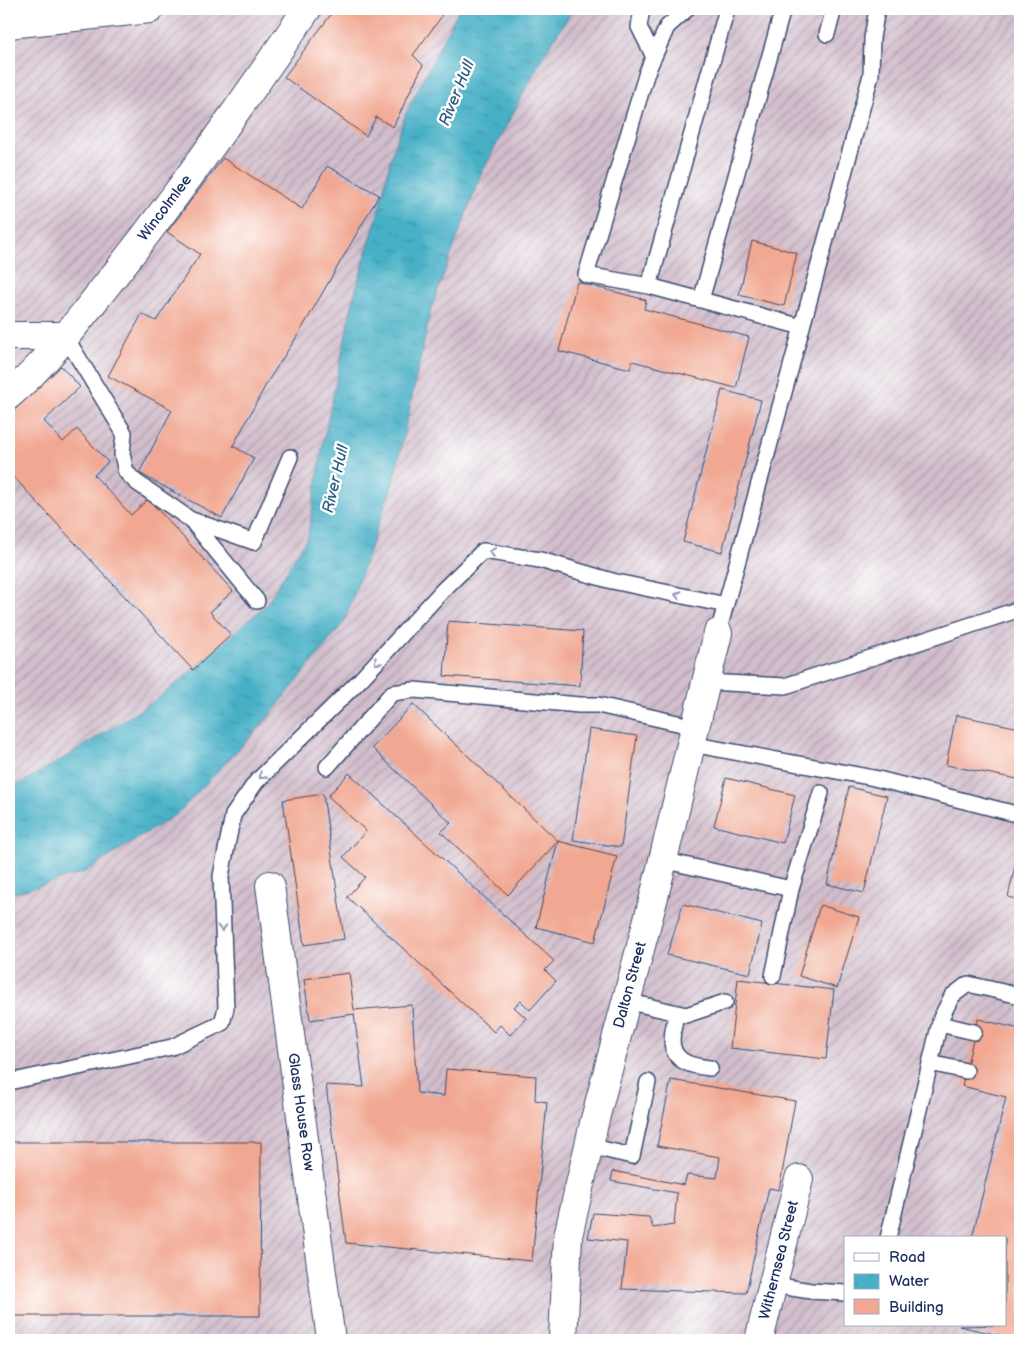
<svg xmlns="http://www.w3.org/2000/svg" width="1029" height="1349" viewBox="0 0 1029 1349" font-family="'Balsamiq Sans',sans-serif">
<defs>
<pattern id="industrial-furrows" width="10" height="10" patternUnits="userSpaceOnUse" patternTransform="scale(1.25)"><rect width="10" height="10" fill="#d1bdcb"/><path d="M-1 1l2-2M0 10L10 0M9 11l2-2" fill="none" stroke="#a99aa8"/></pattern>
<pattern id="water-ripples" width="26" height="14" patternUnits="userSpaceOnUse" patternTransform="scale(1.25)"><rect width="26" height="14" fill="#47b0c6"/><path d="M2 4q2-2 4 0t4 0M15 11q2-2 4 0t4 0" fill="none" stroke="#3a90a4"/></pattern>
</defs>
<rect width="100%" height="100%" fill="#fff"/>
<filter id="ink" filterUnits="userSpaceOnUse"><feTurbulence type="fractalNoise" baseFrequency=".02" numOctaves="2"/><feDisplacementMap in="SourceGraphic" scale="10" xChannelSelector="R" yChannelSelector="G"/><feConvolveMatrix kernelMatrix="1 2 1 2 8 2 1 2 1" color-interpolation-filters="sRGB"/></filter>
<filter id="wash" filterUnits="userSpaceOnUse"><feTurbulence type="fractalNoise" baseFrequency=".0096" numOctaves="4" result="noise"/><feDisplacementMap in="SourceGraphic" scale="20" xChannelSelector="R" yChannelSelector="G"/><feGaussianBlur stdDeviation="1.12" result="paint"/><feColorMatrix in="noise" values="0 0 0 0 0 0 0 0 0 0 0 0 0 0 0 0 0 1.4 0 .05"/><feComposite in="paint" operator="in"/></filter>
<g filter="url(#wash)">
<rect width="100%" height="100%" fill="#f0e5c9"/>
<path fill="url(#industrial-furrows)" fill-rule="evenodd" d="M 9,9 L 459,9 L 406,113 L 392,153 L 379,210 L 354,296 L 323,443 L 308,536 L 266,605 L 231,635 L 193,670 L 153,702 L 66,757 L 9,790 Z
M 573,9 L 1020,9 L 1020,1340 L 9,1340 L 9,895 L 85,872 L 344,622 L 394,480 L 431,309 L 481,174 L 542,58 ZM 845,1238 L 1005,1238 L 1005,1325 L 845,1325 Z"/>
<path fill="url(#water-ripples)" stroke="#317092" d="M 459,9 L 573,9 L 542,58 L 481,174 L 431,309 L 394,480 L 344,622 L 267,719 L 178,813 L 85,872 L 9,895 L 9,790 L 66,757 L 153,702 L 193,670 L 231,635 L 266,605 L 308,536 L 323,443 L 354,296 L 379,210 L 392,153 L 406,113 Z"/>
<g id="blocks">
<path fill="#f1a791" d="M 335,9 L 435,9 L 442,16 L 413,55 L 423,65 L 393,127 L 376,117 L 366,136 L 284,77 Z
M 223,158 L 302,209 L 327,166 L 379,195 L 301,330 L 268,381 L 233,446 L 254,458 L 222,518 L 139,473 L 172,410 L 108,376 L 142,314 L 156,321 L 200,254 L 167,232 Z
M 752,241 L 797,253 L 784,306 L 739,295 Z
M 577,282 L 646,300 L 644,309 L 749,337 L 736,388 L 632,361 L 630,369 L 559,351 Z
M 61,366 L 80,387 L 44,421 L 63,442 L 77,429 L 108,462 L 94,475 L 131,515 L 148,499 L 233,591 L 210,612 L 231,635 L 193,670 L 9,472 L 9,415 Z
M 722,390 L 761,400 L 722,552 L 683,542 Z
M 448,621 L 583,631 L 580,686 L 444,676 Z
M 413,704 L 558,841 L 508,895 L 441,832 L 451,823 L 372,748 Z
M 956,715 L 1020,728 L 1020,762 L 1017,779 L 946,765 Z
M 589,729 L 637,736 L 621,847 L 573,840 Z
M 349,773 L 554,961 L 545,970 L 556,981 L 530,1010 L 521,1001 L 514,1007 L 526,1018 L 510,1035 L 500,1025 L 494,1032 L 347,897 L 365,877 L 343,857 L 366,831 L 328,796 Z
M 726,778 L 795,795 L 783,843 L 714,826 Z
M 849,787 L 887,796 L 864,893 L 827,884 Z
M 323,794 L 344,939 L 304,945 L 283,800 Z
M 558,841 L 617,856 L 595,942 L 536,927 Z
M 1019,848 L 1020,848 L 1020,900 L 1008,897 Z
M 683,904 L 762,924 L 750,974 L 667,955 Z
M 820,905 L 859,917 L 837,988 L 799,976 Z
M 349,973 L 354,1010 L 412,1005 L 417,1093 L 444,1096 L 446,1069 L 536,1076 L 535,1100 L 547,1102 L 532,1261 L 346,1243 L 326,1085 L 364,1087 L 354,1014 L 310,1020 L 304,979 Z
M 738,979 L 834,990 L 826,1059 L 730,1048 Z
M 978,1019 L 1020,1029 L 1020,1340 L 959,1326 L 1005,1325 L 1005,1238 L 972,1238 L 1006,1097 L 962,1086 Z
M 671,1080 L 795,1101 L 779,1190 L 769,1188 L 746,1293 L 622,1289 L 627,1242 L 588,1238 L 593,1213 L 649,1217 L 653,1228 L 674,1225 L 677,1193 L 611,1181 L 613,1171 L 684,1185 L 687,1175 L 717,1178 L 720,1157 L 657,1146 Z
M 9,1142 L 261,1142 L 260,1316 L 9,1316 Z
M 809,1337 L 835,1338 L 835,1340 L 808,1340 Z"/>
</g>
</g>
<g filter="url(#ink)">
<use href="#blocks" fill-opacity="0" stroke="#3b4a6e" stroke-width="1"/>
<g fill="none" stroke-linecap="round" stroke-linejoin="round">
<defs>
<path id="service" d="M 642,9 L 639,27 L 654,57
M 687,9 L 667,27 L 647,72 L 586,275 L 649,286 L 802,327
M 827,34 L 834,9
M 649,286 L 727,9
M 701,300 L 783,9
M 65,336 L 124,433 L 122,454 L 126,472 L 136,482 L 191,520 L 257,601
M 192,520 L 254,542 L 290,457
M 718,633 L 871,75 L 872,38 L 877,9
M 706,682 L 785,686 L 1020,609
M 691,744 L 874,778 L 1020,815
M 327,767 L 392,693 L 414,690 L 579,705 L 598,705 L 695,727
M 662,860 L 791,889
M 773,976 L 791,889 L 821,793
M 626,1001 L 686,1015 L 725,1002
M 676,1014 C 673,1032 665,1053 687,1063 C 693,1066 703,1067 710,1068
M 940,1024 L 974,1032
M 930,1063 L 966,1071
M 9,1082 L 172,1047 L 222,1023 L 226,1008 L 221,876 L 233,815 L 256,782 L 361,679 L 443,590 L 483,551 L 540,560 L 612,581 L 726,605
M 589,1146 L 632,1156 L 648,1082
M 888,1238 L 941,1018 L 952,996 L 968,984 L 1020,996
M 773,1285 L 811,1291 L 845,1293"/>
<path id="minor" d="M 9,24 L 150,9
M 9,336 L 65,336
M 9,395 C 47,363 78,321 109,282 C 179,194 243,102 307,9
M 270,885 L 331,1340
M 563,1340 L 568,1236 L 595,1119 L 655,893 L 718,633
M 759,1340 L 799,1179"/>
</defs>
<use href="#service" stroke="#3b4a6e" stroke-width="18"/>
<use href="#minor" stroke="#3b4a6e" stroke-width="30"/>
<use href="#service" stroke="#fff" stroke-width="15"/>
<use href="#minor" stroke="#fff" stroke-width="28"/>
</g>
<defs><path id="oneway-chevron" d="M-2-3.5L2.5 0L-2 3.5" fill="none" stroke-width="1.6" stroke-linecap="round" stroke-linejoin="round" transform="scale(1.25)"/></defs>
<g stroke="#8d97ae">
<use href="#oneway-chevron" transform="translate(492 552) rotate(-171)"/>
<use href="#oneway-chevron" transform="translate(678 595) rotate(-168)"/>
<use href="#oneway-chevron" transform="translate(377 662) rotate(133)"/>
<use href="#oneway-chevron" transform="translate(262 776) rotate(135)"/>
<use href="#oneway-chevron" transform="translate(222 928) rotate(89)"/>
</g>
</g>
<g text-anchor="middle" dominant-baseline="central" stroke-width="5" stroke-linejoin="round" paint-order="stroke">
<g font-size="15" fill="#1b2f5e" stroke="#fff">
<text transform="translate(165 208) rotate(-53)">Wincolmlee</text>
<text transform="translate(630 985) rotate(-75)">Dalton Street</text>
<text transform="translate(301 1112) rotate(82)">Glass House Row</text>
<text transform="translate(779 1260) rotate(-76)">Withernsea Street</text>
</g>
<g font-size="16" font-style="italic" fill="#2a5c82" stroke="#fff">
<text transform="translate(457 93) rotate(-68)">River Hull</text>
<text transform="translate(336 479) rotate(-77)">River Hull</text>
</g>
</g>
<rect width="1029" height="1349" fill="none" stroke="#fff" stroke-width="30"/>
<rect x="844" y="1236" width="162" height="90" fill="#ffffff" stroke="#a4acbf"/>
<rect x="854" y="1253" width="25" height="8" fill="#ffffff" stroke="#a4acbf"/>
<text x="889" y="1262" font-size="15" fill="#1b2f5e">Road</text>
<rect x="854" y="1274" width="25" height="15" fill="url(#water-ripples)" stroke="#a4acbf"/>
<text x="889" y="1286" font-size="15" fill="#1b2f5e">Water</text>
<rect x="854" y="1299" width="25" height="15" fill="#f1a791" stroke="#a4acbf"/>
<text x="889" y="1312" font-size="15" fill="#1b2f5e">Building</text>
</svg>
